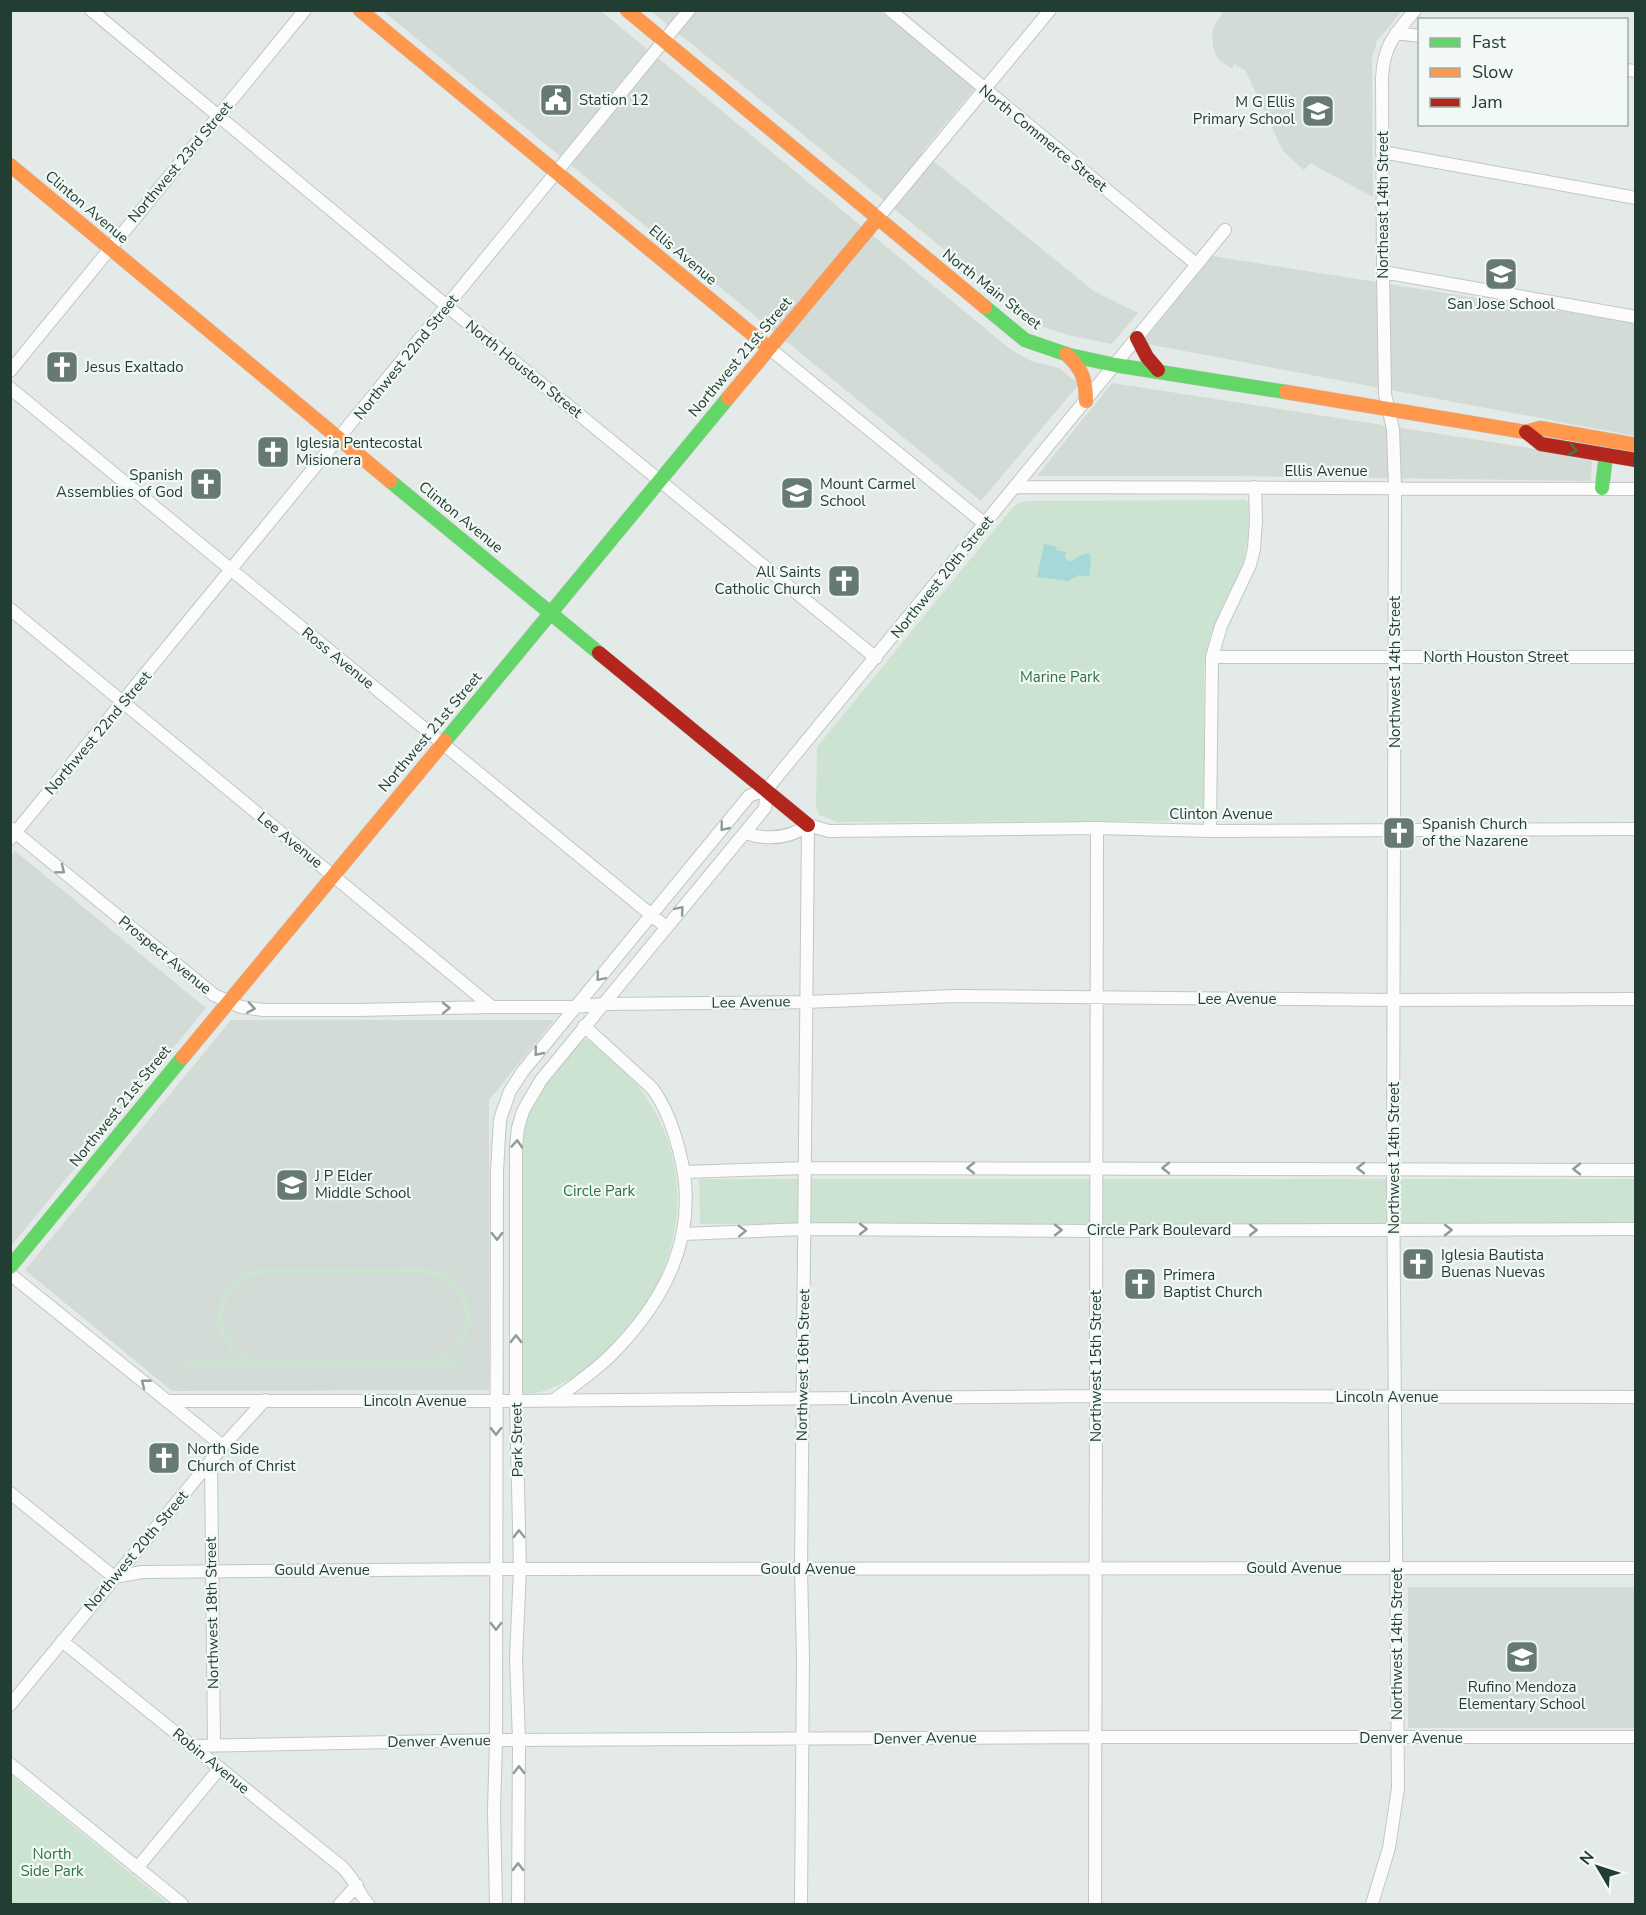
<svg xmlns="http://www.w3.org/2000/svg" width="1646" height="1915" viewBox="0 0 1646 1915" font-family="'Nunito Sans',sans-serif">
<rect width="100%" height="100%" fill="#e4eae7"/>
<path fill="#d2dbd6" d="M 383,11 L 601,11 L 1010,349 L 1031,361 L 1059,368 L 1079,384 L 981,501 Z
M 651,11 L 880,11 L 975,88 L 922,152 L 1095,292 L 1138,313 L 1112,344 L 1068,335 L 1037,325 Z
M 1224,11 L 1402,11 L 1377,41 L 1372,58 L 1373,197 L 1310,163 L 1304,170 L 1283,151 L 1245,70 L 1234,64 L 1232,69 L 1218,59 L 1213,47 L 1212,32 L 1217,21 Z
M 1212,256 L 1635,323 L 1635,436 L 1142,343 Z
M 1112,383 L 1524,447 L 1592,461 L 1591,481 L 1232,476 L 1037,476 Z
M 15,851 L 206,1008 L 11,1246 L 10,857 Z
M 231,1020 L 554,1020 L 489,1100 L 489,1390 L 172,1391 L 25,1270 Z
M 1408,1587 L 1635,1587 L 1635,1728 L 1408,1728 Z"/>
<path fill="#cde3d1" fill-rule="evenodd" d="M 1244,500 L 1247,501 L 1249,507 L 1248,538 L 1243,564 L 1210,637 L 1204,668 L 1204,816 L 1201,821 L 837,822 L 819,815 L 816,807 L 817,747 L 1014,506 L 1019,503 L 1029,501 Z
M 585,1039 C 602,1047 624,1070 636,1084 C 716,1182 672,1316 572,1378 C 561,1385 533,1398 521,1392 L 520,1145 L 523,1127 L 532,1100 L 581,1040 Z
M 699,1179 L 1635,1179 L 1636,1224 L 700,1224 Z
M 259,1269 L 421,1268 C 474,1272 488,1333 445,1361 L 459,1362 L 459,1368 L 185,1368 L 185,1361 L 243,1361 C 236,1356 228,1350 224,1342 C 207,1310 227,1277 259,1269 ZM 267,1274 L 421,1274 C 475,1277 481,1349 428,1361 L 267,1362 C 208,1357 209,1277 267,1274 Z
M 10,1775 L 11,1775 L 168,1904 L 11,1904 Z"/>
<path fill="#a5d8d8" d="M 1044,544 L 1057,547 L 1056,550 L 1066,552 L 1065,557 L 1068,561 C 1077,561 1079,552 1090,554 L 1091,560 L 1089,577 L 1079,575 L 1068,581 L 1037,577 Z"/>
<g fill="none" stroke-linecap="round" stroke-linejoin="round">
<defs>
<path id="street" d="M 91,10 L 448,307 L 876,658
M 890,10 L 1196,264
M 1396,33 L 1420,36
M 1626,70 L 1636,71
M 1382,152 L 1636,198
M 877,219 L 1050,10
M 1383,272 L 1636,317
M 769,348 L 985,524
M 10,371 L 305,10
M 10,388 L 666,927
M 1016,487 L 1636,489
M 10,609 L 492,1007 L 575,1007 L 603,1004 L 806,1002 L 956,996 L 1394,1000 L 1636,999
M 1212,657 L 1636,657
M 808,825 L 829,831 L 1097,828 L 1210,831 L 1636,829
M 10,828 L 214,995 L 241,1007 L 263,1010 L 358,1010 L 492,1007
M 1210,831 L 1212,657 L 1221,626 L 1250,565 L 1254,549 L 1256,521 L 1255,487
M 745,833 C 767,840 789,839 808,825
M 10,839 L 689,10
M 685,1172 L 805,1168 L 1636,1170
M 683,1234 L 805,1229 L 1097,1231 L 1636,1229
M 10,1274 L 223,1446
M 554,1400 C 573,1386 594,1372 611,1355 C 668,1298 701,1231 679,1150 C 673,1128 666,1107 652,1088 L 584,1026
M 167,1401 L 496,1401 L 1096,1396 L 1636,1397
M 211,1460 L 214,1745
M 10,1493 L 114,1577 L 142,1572 L 497,1569 L 1636,1568
M 62,1641 L 342,1867 C 356,1881 357,1891 368,1904
M 10,1705 L 223,1446 L 265,1400
M 192,1746 L 496,1740 L 1096,1737 L 1636,1737
M 10,1764 L 182,1904
M 137,1868 L 220,1768
M 340,1904 L 357,1885
M 496,1904 L 494,1811 L 496,1740 L 497,1171 L 500,1119 L 510,1091 L 523,1071 L 749,796 L 767,789 L 1225,230
M 518,1904 L 519,1740 L 516,1658 L 520,1569 L 516,1401 L 516,1146 L 518,1128 L 523,1111 L 541,1080 L 765,808 L 767,789
M 801,1904 L 803,1658 L 801,1569 L 808,825
M 1095,1904 L 1097,828
M 1372,1904 L 1389,1848 L 1398,1788 L 1393,1168 L 1395,487 L 1393,429 L 1385,394 L 1383,272 L 1382,78 C 1384,44 1394,36 1415,10"/>
<path id="fast" d="M 985,307 L 1025,340 L 1069,355 L 1115,365 L 1286,392
M 390,481 L 599,653
M 1602,488 L 1606,455
M 445,741 L 728,398
M 10,1267 L 183,1057"/>
<path id="slow" d="M 360,10 L 769,348
M 627,10 L 985,307
M 10,165 L 390,481
M 1066,354 C 1082,368 1086,380 1086,401
M 1286,392 L 1526,432 L 1540,428 L 1636,445
M 728,398 L 877,219
M 183,1057 L 445,741"/>
<path id="jam" d="M 1137,338 L 1147,357 L 1158,370
M 1526,432 L 1541,444 L 1636,460
M 599,653 L 808,825"/>
</defs>
<use href="#street" stroke="#c1c7c4" stroke-width="14"/>
<use href="#fast" stroke="#c0c7c4" stroke-width="15"/>
<use href="#slow" stroke="#c0c7c4" stroke-width="15"/>
<use href="#jam" stroke="#c0c7c4" stroke-width="15"/>
<use href="#street" stroke="#fbfcfb" stroke-width="12"/>
<use href="#fast" stroke="#63d668" stroke-width="14"/>
<use href="#slow" stroke="#ff974d" stroke-width="14"/>
<use href="#jam" stroke="#b3261e" stroke-width="14"/>
</g>
<defs><path id="oneway-chevron" d="M-2-3.5L2.5 0L-2 3.5" fill="none" stroke-width="1.6" stroke-linecap="round" stroke-linejoin="round" transform="scale(1.5)"/></defs>
<use stroke="#3c7a48" href="#oneway-chevron" transform="translate(1573 450) rotate(10)"/>
<g stroke="#8e9c96">
<use href="#oneway-chevron" transform="translate(724 827) rotate(129)"/>
<use href="#oneway-chevron" transform="translate(61 870) rotate(39)"/>
<use href="#oneway-chevron" transform="translate(680 910) rotate(-50)"/>
<use href="#oneway-chevron" transform="translate(600 977) rotate(130)"/>
<use href="#oneway-chevron" transform="translate(251 1008) rotate(9)"/>
<use href="#oneway-chevron" transform="translate(446 1008) rotate(-1)"/>
<use href="#oneway-chevron" transform="translate(538 1052) rotate(129)"/>
<use href="#oneway-chevron" transform="translate(517 1144) rotate(-86)"/>
<use href="#oneway-chevron" transform="translate(971 1168) rotate(-180)"/>
<use href="#oneway-chevron" transform="translate(1166 1168) rotate(-180)"/>
<use href="#oneway-chevron" transform="translate(1361 1168) rotate(-180)"/>
<use href="#oneway-chevron" transform="translate(1577 1169) rotate(-180)"/>
<use href="#oneway-chevron" transform="translate(863 1229)"/>
<use href="#oneway-chevron" transform="translate(1058 1230)"/>
<use href="#oneway-chevron" transform="translate(1253 1230)"/>
<use href="#oneway-chevron" transform="translate(1448 1230)"/>
<use href="#oneway-chevron" transform="translate(742 1231) rotate(-2)"/>
<use href="#oneway-chevron" transform="translate(497 1236) rotate(90)"/>
<use href="#oneway-chevron" transform="translate(516 1339) rotate(-90)"/>
<use href="#oneway-chevron" transform="translate(145 1383) rotate(-141)"/>
<use href="#oneway-chevron" transform="translate(496 1431) rotate(90)"/>
<use href="#oneway-chevron" transform="translate(519 1534) rotate(-91)"/>
<use href="#oneway-chevron" transform="translate(496 1626) rotate(90)"/>
<use href="#oneway-chevron" transform="translate(519 1770) rotate(-90)"/>
<use href="#oneway-chevron" transform="translate(518 1867) rotate(-90)"/>
</g>
<defs>
<symbol id="civic-square" viewBox="-11 -11 22 22"><rect x="-9" y="-9" width="18" height="18" rx="4" fill="#667a71" stroke="#f2f9f5"/><path d="M-.6-6.5H3V-4.5H.6V-3L4-1V1h2V6H-6V1h2V-1L-.6-3ZM-1.2 2.5V6h2.4V2.5Z" fill="#fff"/></symbol>
<symbol id="school-square" viewBox="-11 -11 22 22"><rect x="-9" y="-9" width="18" height="18" rx="4" fill="#667a71" stroke="#f2f9f5"/><path d="M0-5L7-2L0 1L-7-2ZM-4 1L0 2.5L4 1V4Q0 6-4 4Z" fill="#fff"/></symbol>
<symbol id="church-square" viewBox="-11 -11 22 22"><rect x="-9" y="-9" width="18" height="18" rx="4" fill="#667a71" stroke="#f2f9f5"/><path d="M-1.2-6h2.4v3.5h3.3v2.4h-3.3V6h-2.4V-.1h-3.3v-2.4h3.3Z" fill="#fff"/></symbol>
</defs>
<g fill-rule="evenodd">
<use href="#civic-square" x="537" y="81" width="38" height="38"/>
<use href="#school-square" x="1299" y="92" width="38" height="38"/>
<use href="#school-square" x="1482" y="255" width="38" height="38"/>
<use href="#church-square" x="43" y="348" width="38" height="38"/>
<use href="#church-square" x="254" y="433" width="38" height="38"/>
<use href="#church-square" x="187" y="465" width="38" height="38"/>
<use href="#school-square" x="778" y="474" width="38" height="38"/>
<use href="#church-square" x="825" y="562" width="38" height="38"/>
<use href="#church-square" x="1380" y="814" width="38" height="38"/>
<use href="#school-square" x="273" y="1166" width="38" height="38"/>
<use href="#church-square" x="1399" y="1245" width="38" height="38"/>
<use href="#church-square" x="1121" y="1265" width="38" height="38"/>
<use href="#church-square" x="145" y="1439" width="38" height="38"/>
<use href="#school-square" x="1503" y="1638" width="38" height="38"/>
</g>
<g text-anchor="middle" dominant-baseline="central" stroke-width="4.5" stroke-linejoin="round" paint-order="stroke">
<g font-size="15" fill="#223d32" stroke="#f2f9f5" text-anchor="start">
<text x="579" y="100">Station 12</text>
<text x="1295" y="102" text-anchor="end">M G Ellis<tspan x="1295" dy="17">Primary School</tspan></text>
<text x="1501" y="304" text-anchor="middle">San Jose School</text>
<text x="85" y="367">Jesus Exaltado</text>
<text x="296" y="443">Iglesia Pentecostal<tspan x="296" dy="17">Misionera</tspan></text>
<text x="183" y="475" text-anchor="end">Spanish<tspan x="183" dy="17">Assemblies of God</tspan></text>
<text x="820" y="484">Mount Carmel<tspan x="820" dy="17">School</tspan></text>
<text x="821" y="572" text-anchor="end">All Saints<tspan x="821" dy="17">Catholic Church</tspan></text>
<text x="1422" y="824">Spanish Church<tspan x="1422" dy="17">of the Nazarene</tspan></text>
<text x="315" y="1176">J P Elder<tspan x="315" dy="17">Middle School</tspan></text>
<text x="1441" y="1255">Iglesia Bautista<tspan x="1441" dy="17">Buenas Nuevas</tspan></text>
<text x="1163" y="1275">Primera<tspan x="1163" dy="17">Baptist Church</tspan></text>
<text x="187" y="1449">North Side<tspan x="187" dy="17">Church of Christ</tspan></text>
<text x="1522" y="1687" text-anchor="middle">Rufino Mendoza<tspan x="1522" dy="17">Elementary School</tspan></text>
</g>
<g font-size="15" fill="#223d32" stroke="#f2f9f5">
<text transform="translate(1043 138) rotate(39)">North Commerce Street</text>
<text transform="translate(180 162) rotate(-50)">Northwest 23rd Street</text>
<text transform="translate(1383 205) rotate(-90)">Northeast 14th Street</text>
<text transform="translate(87 207) rotate(40)">Clinton Avenue</text>
<text transform="translate(683 255) rotate(40)">Ellis Avenue</text>
<text transform="translate(992 289) rotate(38)">North Main Street</text>
<text transform="translate(406 357) rotate(-51)">Northwest 22nd Street</text>
<text transform="translate(740 357) rotate(-50)">Northwest 21st Street</text>
<text transform="translate(524 369) rotate(39)">North Houston Street</text>
<text x="1326" y="471">Ellis Avenue</text>
<text transform="translate(461 517) rotate(39)">Clinton Avenue</text>
<text transform="translate(942 577) rotate(-51)">Northwest 20th Street</text>
<text x="1496" y="657">North Houston Street</text>
<text transform="translate(338 658) rotate(39)">Ross Avenue</text>
<text transform="translate(1395 672) rotate(-90)">Northwest 14th Street</text>
<text transform="translate(430 732) rotate(-50)">Northwest 21st Street</text>
<text transform="translate(98 733) rotate(-50)">Northwest 22nd Street</text>
<text x="1221" y="814">Clinton Avenue</text>
<text transform="translate(290 840) rotate(39)">Lee Avenue</text>
<text transform="translate(165 955) rotate(39)">Prospect Avenue</text>
<text x="1237" y="999">Lee Avenue</text>
<text transform="translate(751 1002) rotate(-1)">Lee Avenue</text>
<text transform="translate(120 1106) rotate(-51)">Northwest 21st Street</text>
<text transform="translate(1394 1158) rotate(-90)">Northwest 14th Street</text>
<text x="1159" y="1230">Circle Park Boulevard</text>
<text transform="translate(803 1365) rotate(-89)">Northwest 16th Street</text>
<text transform="translate(1096 1366) rotate(-90)">Northwest 15th Street</text>
<text x="1387" y="1397">Lincoln Avenue</text>
<text transform="translate(901 1398) rotate(-1)">Lincoln Avenue</text>
<text x="415" y="1401">Lincoln Avenue</text>
<text transform="translate(517 1440) rotate(-91)">Park Street</text>
<text transform="translate(136 1551) rotate(-50)">Northwest 20th Street</text>
<text x="1294" y="1568">Gould Avenue</text>
<text x="808" y="1569">Gould Avenue</text>
<text x="322" y="1570">Gould Avenue</text>
<text transform="translate(212 1613) rotate(-91)">Northwest 18th Street</text>
<text transform="translate(1397 1644) rotate(-90)">Northwest 14th Street</text>
<text transform="translate(925 1738) rotate(-1)">Denver Avenue</text>
<text x="1411" y="1738">Denver Avenue</text>
<text transform="translate(439 1741) rotate(-1)">Denver Avenue</text>
<text transform="translate(211 1761) rotate(39)">Robin Avenue</text>
</g>
<g font-size="15" fill="#2c743e" stroke="#f2f9f5">
<text x="1060" y="677">Marine Park</text>
<text x="599" y="1191">Circle Park</text>
<text x="52" y="1854">North<tspan x="52" dy="17">Side Park</tspan></text>
</g>
</g>
<rect width="1646" height="1915" fill="none" stroke="#223d32" stroke-width="24"/>
<rect x="1418" y="18" width="210" height="108" fill="#f2f9f5" stroke="#9faea7" stroke-width="1.5"/>
<rect x="1430" y="38" width="30" height="9" fill="#63d668" stroke="#9faea7" stroke-width="1.5"/>
<text x="1472" y="48" font-size="18" fill="#223d32">Fast</text>
<rect x="1430" y="68" width="30" height="9" fill="#ff974d" stroke="#9faea7" stroke-width="1.5"/>
<text x="1472" y="78" font-size="18" fill="#223d32">Slow</text>
<rect x="1430" y="98" width="30" height="9" fill="#b3261e" stroke="#9faea7" stroke-width="1.5"/>
<text x="1472" y="108" font-size="18" fill="#223d32">Jam</text>
<g transform="translate(1598 1867) rotate(309)" stroke="#f2f9f5" stroke-width="4.5" paint-order="stroke">
<path d="M0-4.5L10 22L0 15L-10 22Z" fill="#223d32"/>
<text y="-9" font-size="16" font-weight="bold" text-anchor="middle" fill="#223d32">N</text>
</g>
</svg>
